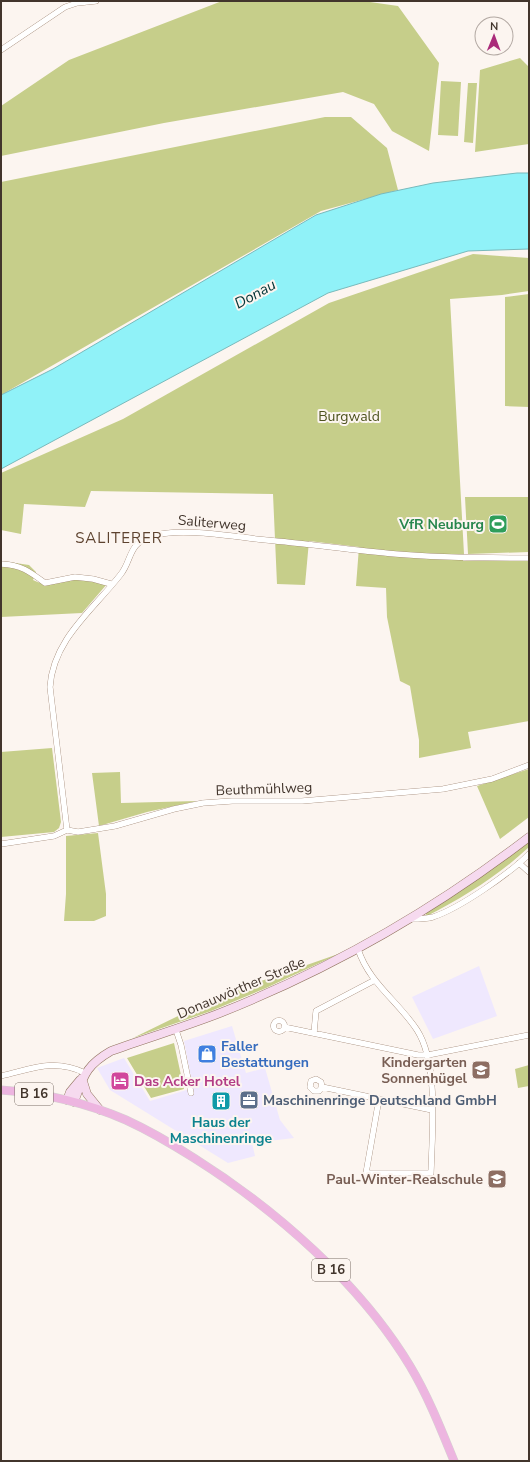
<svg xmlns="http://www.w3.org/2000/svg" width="530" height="1462" viewBox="0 0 530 1462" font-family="'Nunito Sans',sans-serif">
<rect width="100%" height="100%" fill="#fcf5f0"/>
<path fill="#efe8fe" d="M 479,966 L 497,1016 L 433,1039 L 412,997 Z
M 232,1026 L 246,1073 L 265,1068 L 280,1120 L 294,1138 L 252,1143 L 255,1156 L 228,1163 L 110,1090 L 97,1068 L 124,1058 L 150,1101 L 193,1088 L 184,1041 Z"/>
<path fill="#c6ce8a" d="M 222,1 L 363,1 L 398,6 L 439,63 L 429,151 L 392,131 L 374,104 L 343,92 L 164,123 L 1,156 L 1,106 L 69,60 Z
M 520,58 L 529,67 L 529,144 L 475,152 L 480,70 Z
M 441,81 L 461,82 L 458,136 L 438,135 Z
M 468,83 L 477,83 L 473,143 L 464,142 Z
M 325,117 L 351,117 L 387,148 L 398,190 L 321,211 L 1,395 L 1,182 Z
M 473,254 L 529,258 L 529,291 L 502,295 L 450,299 L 464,554 L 463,561 L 529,560 L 529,721 L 468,732 L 471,748 L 419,758 L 419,740 L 410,686 L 400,681 L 387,617 L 386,588 L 356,586 L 359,547 L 309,541 L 305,585 L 277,584 L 273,494 L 91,491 L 85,507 L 24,504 L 21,534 L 1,530 L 1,473 L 123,419 L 329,303 Z
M 529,294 L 529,407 L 505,406 L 505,297 Z
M 465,497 L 529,497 L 529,552 L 468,554 Z
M 1,554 L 2,561 L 29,565 L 36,572 L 33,580 C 51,589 55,581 73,580 C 84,579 96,583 107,584 L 82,613 L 1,617 Z
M 52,748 L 61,822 L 59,828 L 54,832 L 1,837 L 1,752 Z
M 529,769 L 529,817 L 500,839 L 477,786 Z
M 120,772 L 121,803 L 197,801 L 147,812 L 99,826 L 92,773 Z
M 98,833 L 106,894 L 106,916 L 94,921 L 64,921 L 66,894 L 66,836 Z
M 529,841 L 529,847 C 498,876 464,897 427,916 L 425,913 L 510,856 Z
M 341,953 L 266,988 L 211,1011 L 133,1038 L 221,995 Z
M 174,1043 L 184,1089 L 151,1098 L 127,1058 Z
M 529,1065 L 529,1086 L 518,1088 L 515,1069 Z"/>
<path fill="#90f2f8" stroke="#79b9bb" d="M 517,173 L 529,173 L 529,249 L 468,251 L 328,293 L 1,469 L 1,395 L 53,369 L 316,215 L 381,194 L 433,183 Z"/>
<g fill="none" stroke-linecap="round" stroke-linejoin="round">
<defs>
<path id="minor" d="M 1,50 L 65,7 L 77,3 L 96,1
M 1,564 C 21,565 29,571 45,583 L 75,577 L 93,579 L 111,584
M 67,830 L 50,687 C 53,639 94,609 121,574 C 132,560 128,543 152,536 C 181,527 234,537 266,540 C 309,544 352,550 396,554 C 440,558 484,558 529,558
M 1,844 L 54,836 L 67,830 L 78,832 L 115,826 L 174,809 L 203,803 L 232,801 L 302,801 L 443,789 L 492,779 L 529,765
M 519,863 L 529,872
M 411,919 C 419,919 426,919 433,917 C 460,908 509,874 529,854
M 358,949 C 369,983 398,1001 417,1030 C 439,1064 432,1133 431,1173 L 366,1173 L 379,1099
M273.5 1026a5.5 5.5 0 1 1 11 0a5.5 5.5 0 1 1-11 0Z
M 284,1027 L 418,1055 L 428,1055 L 529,1035
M 176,1030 L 181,1045 L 191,1093
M 314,1033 L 316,1011 L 375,980
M 1,1076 C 32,1069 54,1058 85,1073
M 322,1087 L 319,1091 L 314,1091 L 310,1087 L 311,1081 L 316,1079 L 321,1082 L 322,1087 L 432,1110"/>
<path id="secondary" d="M 82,1078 L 87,1094 L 100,1110
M 67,1100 L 70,1092 L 80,1080
M 74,1102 C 84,1076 85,1066 111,1051 C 147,1038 184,1027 220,1013 C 331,969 434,910 529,837"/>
<path id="primary" d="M 1,1090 C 44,1093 87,1103 126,1120 C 150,1131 172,1144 194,1158 C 275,1209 360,1283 410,1366 C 428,1396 441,1429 454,1461"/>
</defs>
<use href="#minor" stroke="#91735e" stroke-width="6"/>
<use href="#secondary" stroke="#91735e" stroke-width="9"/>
<use href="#primary" stroke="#d5d3d1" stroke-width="9"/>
<use href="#minor" stroke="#fff" stroke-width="5.5"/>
<use href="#secondary" stroke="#f6daef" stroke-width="8"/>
<use href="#primary" stroke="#edb5e0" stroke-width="8"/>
</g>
<defs>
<symbol id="stadium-square" viewBox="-11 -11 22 22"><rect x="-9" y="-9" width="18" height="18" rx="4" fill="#2e9e5b" stroke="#fcf5f0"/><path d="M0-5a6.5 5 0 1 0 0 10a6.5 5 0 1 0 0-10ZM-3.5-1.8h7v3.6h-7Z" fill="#fff"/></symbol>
<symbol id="shop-square" viewBox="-11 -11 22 22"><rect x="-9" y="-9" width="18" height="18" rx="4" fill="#3f7fe0" stroke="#fcf5f0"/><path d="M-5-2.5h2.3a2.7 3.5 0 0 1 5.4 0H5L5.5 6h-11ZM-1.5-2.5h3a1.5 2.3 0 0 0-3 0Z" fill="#fff"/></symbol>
<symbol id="school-square" viewBox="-11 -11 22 22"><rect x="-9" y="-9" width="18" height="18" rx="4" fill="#8d6e63" stroke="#fcf5f0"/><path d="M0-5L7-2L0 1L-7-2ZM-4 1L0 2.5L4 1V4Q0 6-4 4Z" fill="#fff"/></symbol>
<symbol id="hotel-square" viewBox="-11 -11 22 22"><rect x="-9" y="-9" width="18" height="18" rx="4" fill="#d1479c" stroke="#fcf5f0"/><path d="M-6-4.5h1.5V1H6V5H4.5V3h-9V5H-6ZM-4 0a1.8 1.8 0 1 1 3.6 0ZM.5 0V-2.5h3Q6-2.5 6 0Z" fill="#fff"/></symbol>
<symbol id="office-square" viewBox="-11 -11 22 22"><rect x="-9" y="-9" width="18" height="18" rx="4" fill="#5c6f8a" stroke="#fcf5f0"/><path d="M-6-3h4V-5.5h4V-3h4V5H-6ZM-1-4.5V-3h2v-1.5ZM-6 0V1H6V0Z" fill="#fff"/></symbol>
<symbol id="building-square" viewBox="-11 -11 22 22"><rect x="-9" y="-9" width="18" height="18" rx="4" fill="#0f9aa8" stroke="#fcf5f0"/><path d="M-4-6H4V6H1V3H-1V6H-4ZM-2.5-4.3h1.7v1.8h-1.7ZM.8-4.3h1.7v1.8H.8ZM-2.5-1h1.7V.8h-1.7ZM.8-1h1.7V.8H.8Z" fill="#fff"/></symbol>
</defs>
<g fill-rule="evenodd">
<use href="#stadium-square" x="487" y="513" width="22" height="22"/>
<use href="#shop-square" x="196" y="1043" width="22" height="22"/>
<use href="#school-square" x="470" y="1059" width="22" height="22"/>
<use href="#hotel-square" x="109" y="1070" width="22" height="22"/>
<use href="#office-square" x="238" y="1089" width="22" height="22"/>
<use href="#building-square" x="210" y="1090" width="22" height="22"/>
<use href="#school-square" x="486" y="1168" width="22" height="22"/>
</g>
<g text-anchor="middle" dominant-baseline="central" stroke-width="4" stroke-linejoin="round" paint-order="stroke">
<g fill="#fcf5f0" stroke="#7a6f67" stroke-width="1">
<rect x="15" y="1083" width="38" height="22" rx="3"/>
<rect x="312" y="1259" width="38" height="22" rx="3"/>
</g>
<g font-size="13" font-weight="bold" fill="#42352c">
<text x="34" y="1094">B 16</text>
<text x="331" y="1270">B 16</text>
</g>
<g font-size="14" fill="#4e531f" stroke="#fcf5f0">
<text x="349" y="416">Burgwald</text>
</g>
<g font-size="14" fill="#42352c" stroke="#fcf5f0">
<text transform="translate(212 523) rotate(5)">Saliterweg</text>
<text transform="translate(264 789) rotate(-2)">Beuthmühlweg</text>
<text transform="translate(241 988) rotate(-23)">Donauwörther Straße</text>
</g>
<g font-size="14" font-weight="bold" fill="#27864d" stroke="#fcf5f0" text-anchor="end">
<text x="484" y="524">VfR Neuburg</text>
</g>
<g font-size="14" font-weight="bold" fill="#366cbe" stroke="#fcf5f0" text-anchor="start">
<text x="221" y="1046">Faller<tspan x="221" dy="16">Bestattungen</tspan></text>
</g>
<g font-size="14" font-weight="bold" fill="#785e54" stroke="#fcf5f0" text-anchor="end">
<text x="467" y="1062">Kindergarten<tspan x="467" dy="16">Sonnenhügel</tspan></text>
<text x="483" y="1179">Paul-Winter-Realschule</text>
</g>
<g font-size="14" font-weight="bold" fill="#b23c85" stroke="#fcf5f0" text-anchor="start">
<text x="134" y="1081">Das Acker Hotel</text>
</g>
<g font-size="14" font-weight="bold" fill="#4e5e75" stroke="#fcf5f0" text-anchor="start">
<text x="263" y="1100">Maschinenringe Deutschland GmbH</text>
</g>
<g font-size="14" font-weight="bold" fill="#0d838f" stroke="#fcf5f0">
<text x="221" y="1122">Haus der<tspan x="221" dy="16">Maschinenringe</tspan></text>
</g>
<g font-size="15" font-style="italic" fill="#033437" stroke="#fcf5f0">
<text transform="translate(255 294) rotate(-29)">Donau</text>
</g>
<g font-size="15" letter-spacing="1" fill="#5d422e" stroke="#fcf5f0">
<text x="119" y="538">SALITERER</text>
</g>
</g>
<rect width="530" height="1462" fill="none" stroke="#42352c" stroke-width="4"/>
<g transform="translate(494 36) rotate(1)"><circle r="19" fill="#fcf5f0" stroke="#b2a8a2"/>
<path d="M0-3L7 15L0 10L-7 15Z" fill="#aa2b7a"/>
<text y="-6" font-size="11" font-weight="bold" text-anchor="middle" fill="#42352c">N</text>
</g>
</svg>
